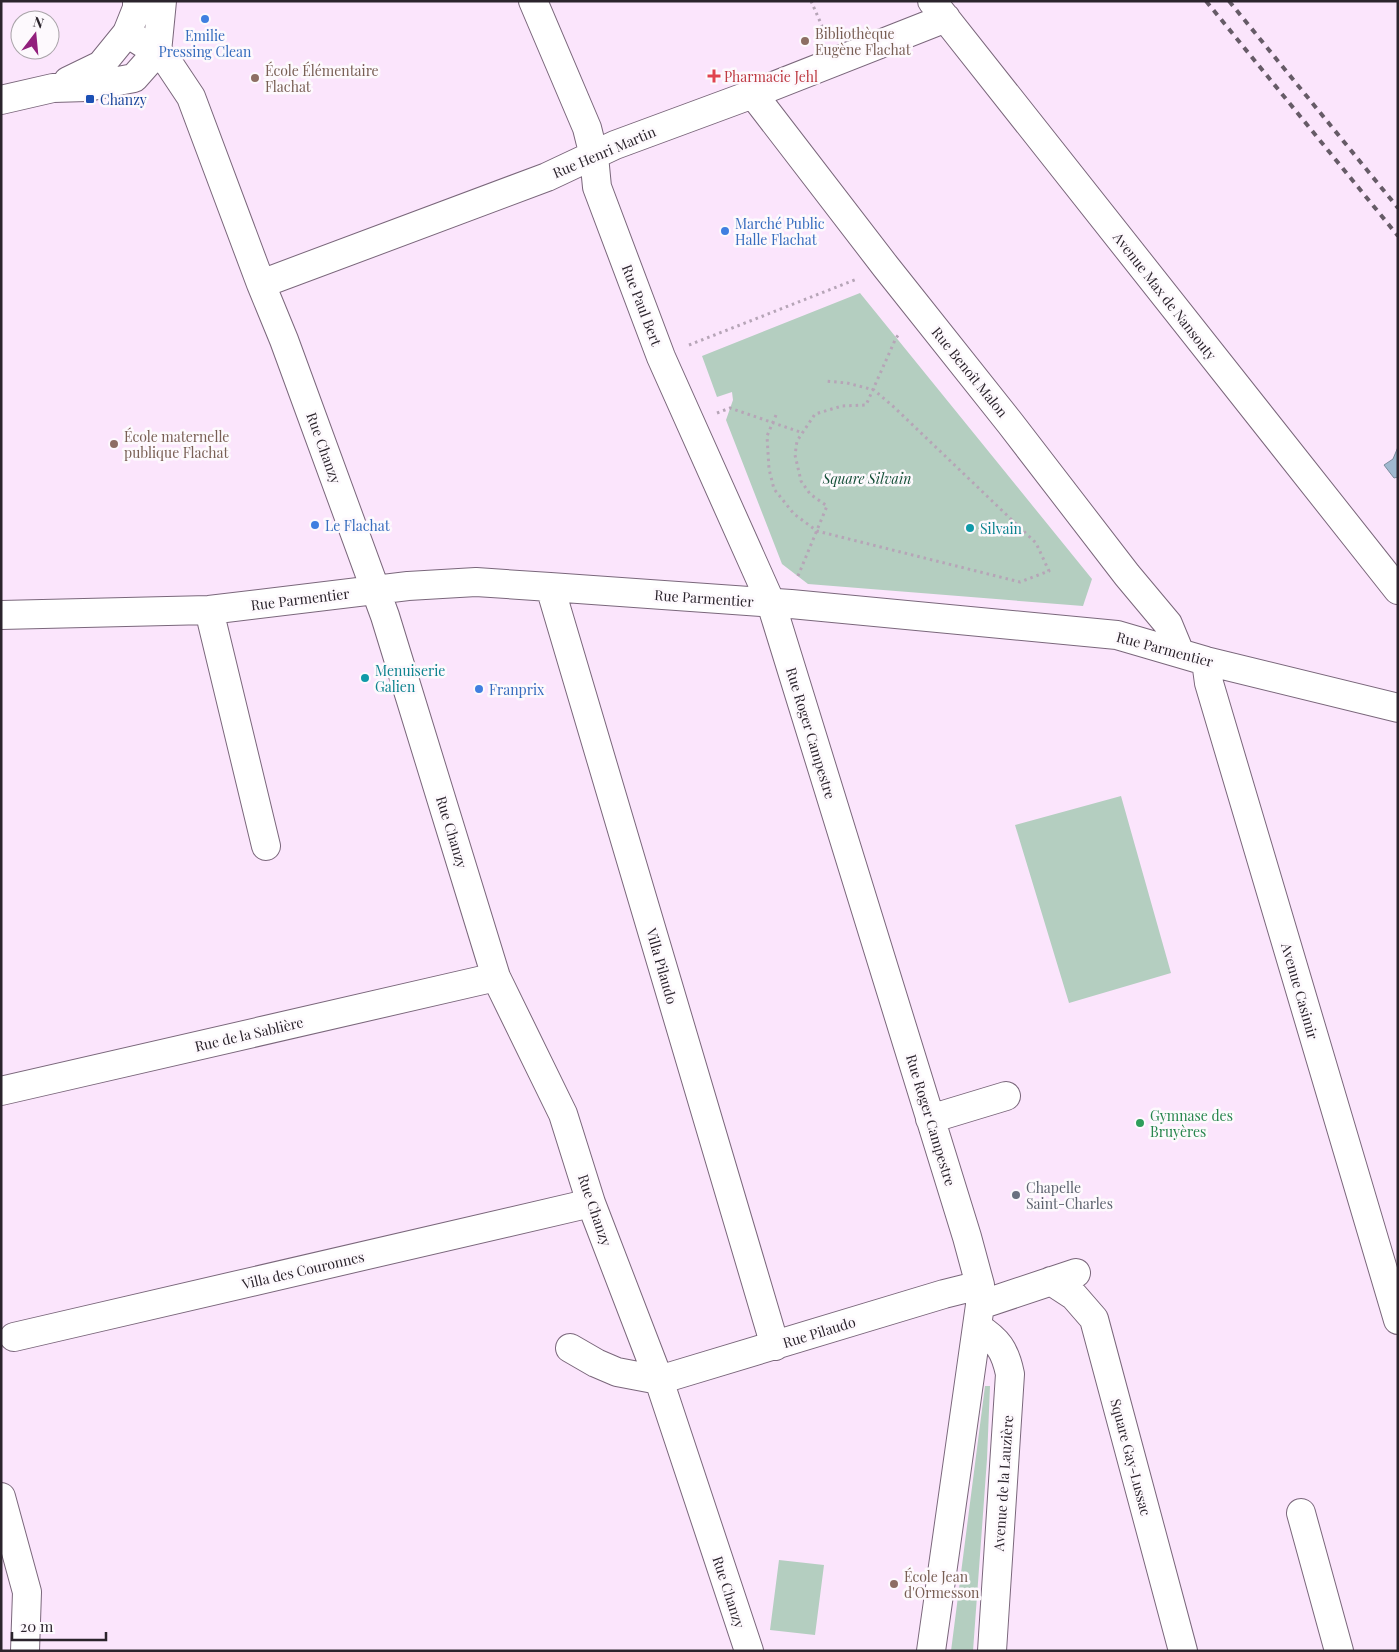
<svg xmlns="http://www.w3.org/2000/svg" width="1399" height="1652" viewBox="0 0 1399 1652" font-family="'Playfair Display',serif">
<rect width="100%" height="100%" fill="#fbe5fc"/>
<path fill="#b4cec0" d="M 860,293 L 1092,579 L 1083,606 L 808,584 L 782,564 L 726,420 L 733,400 L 732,392 L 717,397 L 702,356 Z
M 1121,796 L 1171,973 L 1069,1003 L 1015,825 Z
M 985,1386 L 990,1386 L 987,1459 L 973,1651 L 951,1651 Z
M 779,1560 L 824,1565 L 815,1635 L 770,1630 Z"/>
<path fill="#9fb8cf" stroke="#7c8c9e" d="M 1398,447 L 1398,477 L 1394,478 L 1384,465 L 1393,459 Z"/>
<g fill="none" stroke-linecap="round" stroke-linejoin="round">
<defs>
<path id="minor" d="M 533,1 L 587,128 L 594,156 L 597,187 L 661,357 L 771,603 L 967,1237 L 980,1285 L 980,1305 L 931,1651
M 932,1 L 1398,590
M 127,33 L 157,52 L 169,64 L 191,97 L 261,284 L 284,340 L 385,616 L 496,977 L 563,1114 L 591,1203 L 659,1380 L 749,1651
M 753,94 L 886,267 L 1010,423 L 1127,575 L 1168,624 L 1180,653
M 261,284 L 547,177 L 615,145 L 753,94 L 946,18
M 550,587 L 775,1346
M 209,610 L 266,846
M 1,615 L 209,610 L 408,586 L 476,582 L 550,587 L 791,604 L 1117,635 L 1206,661 L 1398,708
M 1206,661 L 1209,683 L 1398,1320
M 1,1091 L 496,977
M 930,1119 L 1006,1096
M 1051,1281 L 1074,1296 L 1094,1319 L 1183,1651
M 980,1305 L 1076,1273
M 977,1327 C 998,1340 1005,1350 1010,1374 L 992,1651
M 14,1337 L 591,1203
M 570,1348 L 596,1363 L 617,1372 L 659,1380 L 944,1294 L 980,1285
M 1,1497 L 27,1592 L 25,1651
M 1301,1513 L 1339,1651"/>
<path id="major" d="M 68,81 L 101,65 L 127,33 L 137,8 L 137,1
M 1,100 L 53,88 L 87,87 L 134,78 L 157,52 L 162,1"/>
</defs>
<use href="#minor" stroke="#7a677b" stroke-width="30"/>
<use href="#major" stroke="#7a677b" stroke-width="30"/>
<path stroke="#b6a5b7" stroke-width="3" stroke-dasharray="2.5 4" stroke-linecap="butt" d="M 811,1 L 826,35
M 689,345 L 857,279
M 717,413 L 730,408 L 803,433
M 776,415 L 767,436 L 769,469 L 774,489 L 794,514 L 817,531 L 1020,582 L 1049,571 L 1036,543 L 895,408 L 874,390 L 847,383 L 826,381
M 798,576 L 827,506 L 810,494 L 801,481 L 795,455 L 797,441 L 815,414 L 842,406 L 866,405 L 896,338 L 900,333"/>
<use href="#minor" stroke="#fff" stroke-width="28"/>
<use href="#major" stroke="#fff" stroke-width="28"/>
<path stroke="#665b67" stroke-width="4" stroke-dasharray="6 6" stroke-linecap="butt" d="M 1206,1 L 1398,236
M 1229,1 L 1398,208"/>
</g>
<g fill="#3f7fe0" stroke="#fdf9fd" stroke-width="2">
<circle cx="205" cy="19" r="5"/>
<circle cx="725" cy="231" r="5"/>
<circle cx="315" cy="525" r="5"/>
<circle cx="479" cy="689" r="5"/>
</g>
<g fill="#8d6e63" stroke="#fdf9fd" stroke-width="2">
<circle cx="805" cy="41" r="5"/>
<circle cx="255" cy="78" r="5"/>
<circle cx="114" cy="444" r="5"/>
<circle cx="894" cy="1584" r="5"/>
</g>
<path fill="#e0444e" stroke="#fdf9fd" stroke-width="2" d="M711.5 68.5h5v5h5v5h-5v5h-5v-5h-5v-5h5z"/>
<rect fill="#1a4fb4" stroke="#fdf9fd" stroke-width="2" x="85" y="94" width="10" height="10" rx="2.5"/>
<g fill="#0f9aa8" stroke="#fdf9fd" stroke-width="2">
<circle cx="970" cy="528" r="5"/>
<circle cx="365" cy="678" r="5"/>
</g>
<circle fill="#2e9e5b" stroke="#fdf9fd" stroke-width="2" cx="1140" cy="1123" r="5"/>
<circle fill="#6b7280" stroke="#fdf9fd" stroke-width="2" cx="1016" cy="1195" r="5"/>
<g text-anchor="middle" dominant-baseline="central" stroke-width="5" stroke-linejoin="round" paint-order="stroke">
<g font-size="14" fill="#785e54" stroke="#fdf9fd" text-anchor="start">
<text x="815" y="33">Bibliothèque<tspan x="815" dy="16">Eugène Flachat</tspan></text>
<text x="265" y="70">École Élémentaire<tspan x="265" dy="16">Flachat</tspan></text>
<text x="124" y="436">École maternelle<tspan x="124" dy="16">publique Flachat</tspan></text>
<text x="904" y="1576">École Jean<tspan x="904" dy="16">d'Ormesson</tspan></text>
</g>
<g font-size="14" fill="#366cbe" stroke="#fdf9fd" text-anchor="start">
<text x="205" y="35" text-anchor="middle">Emilie<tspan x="205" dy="16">Pressing Clean</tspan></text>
<text x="735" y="223">Marché Public<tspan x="735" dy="16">Halle Flachat</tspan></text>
<text x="325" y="525">Le Flachat</text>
<text x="489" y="689">Franprix</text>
</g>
<g font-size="14" fill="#be3a42" stroke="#fdf9fd" text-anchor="start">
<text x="724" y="76">Pharmacie Jehl</text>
</g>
<g font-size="14" fill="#164399" stroke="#fdf9fd" text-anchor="start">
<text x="100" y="99">Chanzy</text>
</g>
<g font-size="14" fill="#2b242c" stroke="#fdf9fd">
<text transform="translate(604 152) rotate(-23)">Rue Henri Martin</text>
<text transform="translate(1165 296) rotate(52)">Avenue Max de Nansouty</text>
<text transform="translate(642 305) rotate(69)">Rue Paul Bert</text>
<text transform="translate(970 372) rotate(51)">Rue Benoît Malon</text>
<text transform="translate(324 448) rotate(70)">Rue Chanzy</text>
<text transform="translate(704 598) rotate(4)">Rue Parmentier</text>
<text transform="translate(300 599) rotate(-7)">Rue Parmentier</text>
<text transform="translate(1165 649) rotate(15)">Rue Parmentier</text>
<text transform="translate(811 733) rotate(73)">Rue Roger Campestre</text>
<text transform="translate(452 832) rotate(73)">Rue Chanzy</text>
<text transform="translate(662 966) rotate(74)">Villa Pilaudo</text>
<text transform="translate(1300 991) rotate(74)">Avenue Casimir</text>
<text transform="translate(249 1034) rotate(-13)">Rue de la Sablière</text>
<text transform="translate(931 1120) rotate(73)">Rue Roger Campestre</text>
<text transform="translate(595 1210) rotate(71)">Rue Chanzy</text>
<text transform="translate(303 1270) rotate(-13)">Villa des Couronnes</text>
<text transform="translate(819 1332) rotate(-17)">Rue Pilaudo</text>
<text transform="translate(1131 1457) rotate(75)">Square Gay-Lussac</text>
<text transform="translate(1003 1483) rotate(-86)">Avenue de la Lauzière</text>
<text transform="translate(729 1592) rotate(72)">Rue Chanzy</text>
</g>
<g font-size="14" font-style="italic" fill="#165039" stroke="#fdf9fd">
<text x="867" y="478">Square Silvain</text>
</g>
<g font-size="14" fill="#0d838f" stroke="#fdf9fd" text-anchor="start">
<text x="980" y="528">Silvain</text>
<text x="375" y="670">Menuiserie<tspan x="375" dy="16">Galien</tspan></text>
</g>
<g font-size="14" fill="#27864d" stroke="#fdf9fd" text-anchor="start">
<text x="1150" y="1115">Gymnase des<tspan x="1150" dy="16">Bruyères</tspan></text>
</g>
<g font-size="14" fill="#5b616d" stroke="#fdf9fd" text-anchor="start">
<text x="1026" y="1187">Chapelle<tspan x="1026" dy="16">Saint-Charles</tspan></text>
</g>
</g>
<rect width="1399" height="1652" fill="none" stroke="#2b242c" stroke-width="5"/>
<g transform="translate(35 35) rotate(16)"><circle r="24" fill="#fdf9fd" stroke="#a9a4a9"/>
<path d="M0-4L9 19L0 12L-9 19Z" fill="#921f7d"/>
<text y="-8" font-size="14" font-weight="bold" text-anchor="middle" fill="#2b242c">N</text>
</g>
<path d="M12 1632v8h94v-8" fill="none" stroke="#2b242c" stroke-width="2.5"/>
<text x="20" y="1632" font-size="15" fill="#2b242c" stroke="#fdf9fd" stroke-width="4" paint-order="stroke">20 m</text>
</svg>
